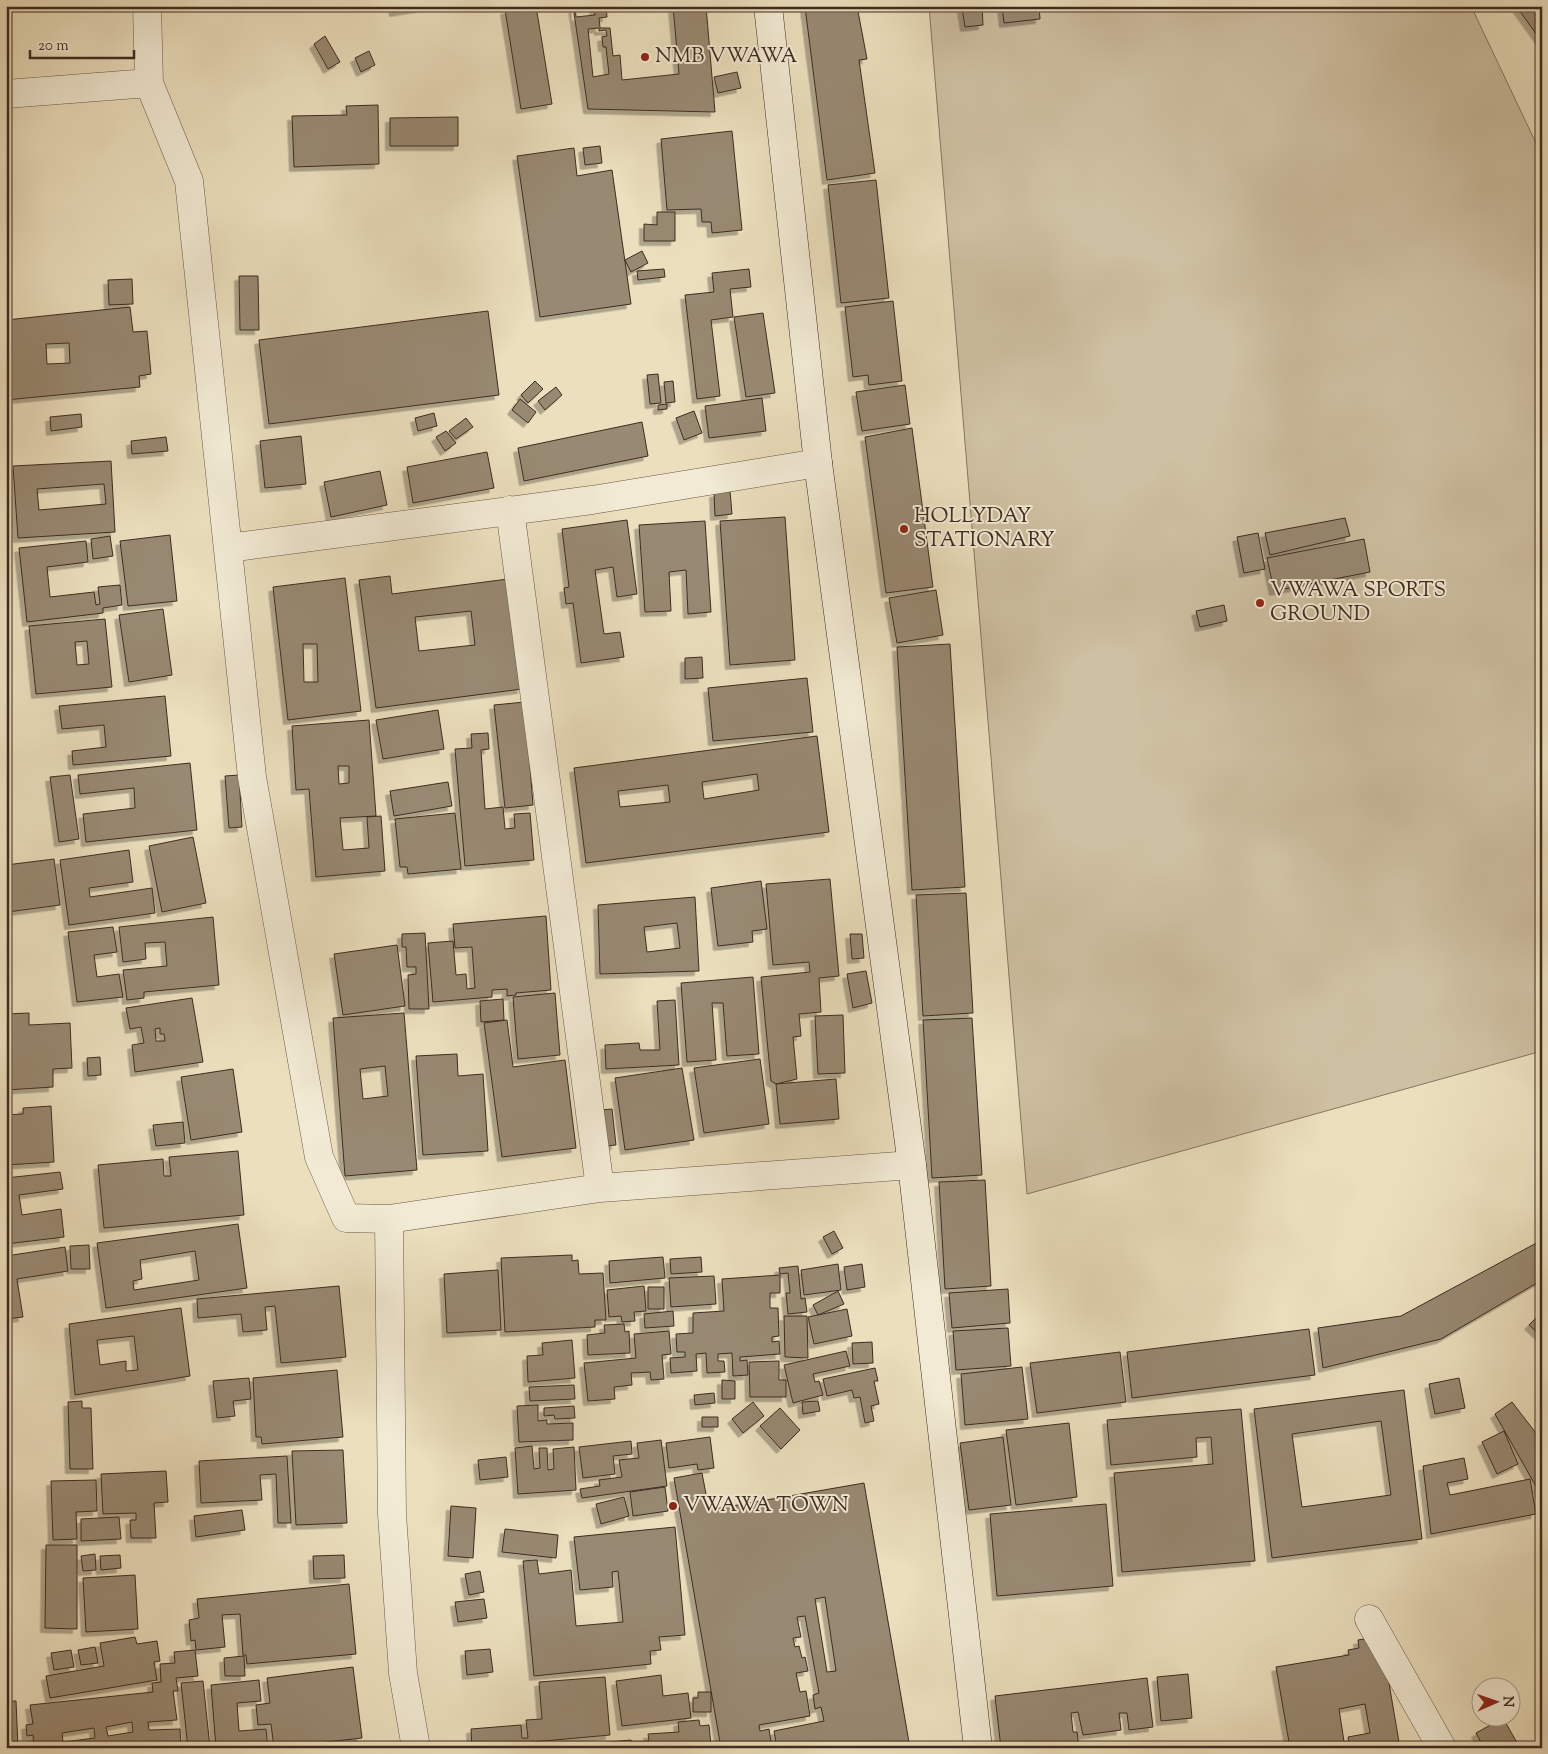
<svg xmlns="http://www.w3.org/2000/svg" width="1548" height="1754" viewBox="0 0 1548 1754" font-family="'Sorts Mill Goudy',serif">
<defs>
<filter id="shadow"><feDropShadow dx="-4.5" dy="4.5" stdDeviation="0" flood-color="#0004"/></filter>
</defs>
<rect width="100%" height="100%" fill="#ebdfbd"/>
<filter id="stains"><feTurbulence type="fractalNoise" baseFrequency=".004" numOctaves="4"/><feColorMatrix values="0 0 0 0 .2 0 0 0 0 .09 0 0 0 0 .02 0 0 0 .5 -.17"/></filter>
<radialGradient id="worn" r=".72"><stop offset=".6" stop-color="#630" stop-opacity="0"/><stop offset="1" stop-color="#630" stop-opacity=".3"/></radialGradient>
<path fill="#cec0a2" stroke="#867662" d="M 929,6 L 1471,6 L 1542,156 L 1542,1051 L 1027,1194 Z"/>
<path fill="#988972" stroke="#3f2b21" fill-rule="evenodd" filter="url(#shadow)" d="M 393,6 L 426,6 L 426,7 L 394,12 Z
M 529,6 L 536,6 L 552,104 L 521,109 L 505,10 Z
M 573,6 L 706,6 L 715,112 L 588,109 Z
M 575,6 L 594,6 L 595,15 L 576,17 Z
M 606,6 L 673,6 L 679,74 L 622,80 L 620,55 L 613,56 L 610,28 L 600,28 L 599,18 L 607,17 Z
M 857,6 L 867,59 L 859,60 L 875,173 L 827,180 L 805,7 Z
M 982,6 L 983,25 L 965,27 L 962,8 Z
M 1002,6 L 1039,6 L 1040,19 L 1004,23 Z
M 1516,6 L 1542,6 L 1542,42 Z
M 599,28 L 599,31 L 606,30 L 607,36 L 602,37 L 603,47 L 606,47 L 609,74 L 593,77 L 588,29 Z
M 325,36 L 340,62 L 328,69 L 314,44 Z
M 369,51 L 375,65 L 361,72 L 355,58 Z
M 737,72 L 741,88 L 718,93 L 714,77 Z
M 378,105 L 379,164 L 294,167 L 292,116 L 347,115 L 346,106 Z
M 458,117 L 458,146 L 390,146 L 390,118 Z
M 732,131 L 742,230 L 712,233 L 711,222 L 702,222 L 701,209 L 667,210 L 661,139 Z
M 600,146 L 602,163 L 585,165 L 583,148 Z
M 574,148 L 577,176 L 612,170 L 631,304 L 540,317 L 517,156 Z
M 876,180 L 889,298 L 841,303 L 828,185 Z
M 657,212 L 675,212 L 675,241 L 644,241 L 644,224 L 657,225 Z
M 642,251 L 648,263 L 631,272 L 625,260 Z
M 664,269 L 665,277 L 638,280 L 637,271 Z
M 749,269 L 751,287 L 730,289 L 733,317 L 711,320 L 720,396 L 697,399 L 685,295 L 714,292 L 712,273 Z
M 239,276 L 258,276 L 259,330 L 240,330 Z
M 132,279 L 133,304 L 109,305 L 108,280 Z
M 893,301 L 902,381 L 869,385 L 868,375 L 853,377 L 845,307 Z
M 130,307 L 133,332 L 147,331 L 151,374 L 139,376 L 140,387 L 6,400 L 6,320 ZM 69,343 L 70,363 L 47,364 L 46,344 Z
M 488,311 L 499,395 L 269,424 L 259,340 Z
M 763,313 L 775,393 L 746,397 L 734,317 Z
M 658,374 L 661,403 L 650,404 L 647,375 Z
M 535,381 L 543,389 L 528,403 L 521,395 Z
M 673,381 L 675,402 L 666,403 L 664,382 Z
M 905,385 L 910,424 L 862,431 L 856,392 Z
M 556,387 L 562,395 L 545,410 L 538,401 Z
M 762,398 L 766,431 L 709,438 L 705,406 Z
M 520,399 L 536,412 L 528,423 L 512,410 Z
M 667,404 L 667,409 L 658,410 L 658,405 Z
M 694,411 L 702,433 L 684,440 L 676,418 Z
M 434,413 L 437,426 L 418,431 L 415,418 Z
M 81,414 L 82,427 L 51,431 L 50,417 Z
M 466,418 L 473,427 L 456,439 L 449,431 Z
M 642,422 L 648,456 L 524,481 L 518,448 Z
M 912,428 L 933,587 L 886,593 L 865,437 Z
M 446,431 L 456,443 L 445,451 L 436,437 Z
M 301,436 L 306,484 L 265,488 L 260,441 Z
M 166,437 L 168,451 L 132,454 L 131,441 Z
M 487,452 L 494,488 L 413,503 L 407,467 Z
M 111,461 L 115,532 L 18,538 L 13,466 ZM 104,484 L 106,504 L 39,510 L 37,489 Z
M 380,471 L 387,505 L 331,517 L 324,482 Z
M 730,491 L 732,514 L 715,516 L 714,493 Z
M 785,517 L 795,660 L 730,665 L 720,521 Z
M 1345,518 L 1350,536 L 1270,555 L 1265,533 Z
M 627,520 L 637,594 L 617,597 L 613,567 L 595,570 L 604,634 L 620,632 L 624,657 L 581,663 L 573,603 L 566,604 L 564,588 L 569,587 L 562,529 Z
M 705,521 L 711,612 L 688,614 L 686,570 L 669,572 L 671,611 L 645,612 L 639,525 Z
M 1258,533 L 1265,569 L 1244,573 L 1237,537 Z
M 170,535 L 177,601 L 128,606 L 120,541 Z
M 110,536 L 113,556 L 93,559 L 91,539 Z
M 1364,539 L 1370,572 L 1274,591 L 1267,558 Z
M 86,541 L 88,562 L 47,567 L 50,597 L 94,592 L 96,605 L 100,604 L 98,587 L 120,585 L 122,605 L 103,608 L 103,613 L 27,622 L 19,548 Z
M 390,576 L 392,594 L 508,579 L 522,689 L 376,708 L 359,580 ZM 471,611 L 475,645 L 419,651 L 415,617 Z
M 345,578 L 361,711 L 288,720 L 273,587 ZM 303,644 L 317,644 L 318,682 L 304,682 Z
M 936,590 L 943,635 L 897,643 L 889,598 Z
M 1224,605 L 1227,621 L 1200,627 L 1196,611 Z
M 163,609 L 172,675 L 129,682 L 119,615 Z
M 105,619 L 112,687 L 36,694 L 29,626 ZM 87,641 L 89,664 L 77,665 L 75,642 Z
M 950,644 L 965,887 L 912,890 L 897,647 Z
M 702,657 L 703,678 L 685,679 L 685,658 Z
M 807,678 L 813,732 L 713,741 L 708,688 Z
M 165,696 L 171,756 L 73,765 L 72,751 L 106,747 L 104,725 L 62,729 L 59,706 Z
M 525,702 L 533,805 L 505,808 L 494,705 Z
M 438,710 L 444,749 L 383,759 L 376,720 Z
M 369,720 L 376,816 L 340,818 L 343,850 L 369,848 L 367,817 L 381,816 L 385,871 L 316,877 L 309,789 L 296,790 L 292,726 ZM 338,766 L 349,766 L 349,783 L 339,784 Z
M 488,733 L 489,749 L 481,750 L 485,809 L 503,807 L 505,829 L 515,828 L 514,814 L 530,813 L 534,860 L 465,866 L 455,749 L 472,748 L 471,734 Z
M 817,736 L 829,832 L 586,863 L 574,768 ZM 757,774 L 759,790 L 704,799 L 702,782 ZM 668,785 L 670,802 L 620,807 L 618,791 Z
M 190,763 L 197,830 L 86,842 L 83,814 L 135,808 L 134,788 L 80,794 L 78,775 Z
M 70,775 L 79,839 L 59,842 L 50,777 Z
M 239,775 L 242,827 L 229,828 L 225,776 Z
M 448,782 L 452,806 L 394,816 L 390,791 Z
M 455,813 L 461,869 L 408,874 L 407,867 L 400,867 L 395,819 Z
M 193,837 L 206,903 L 162,912 L 149,846 Z
M 129,850 L 133,882 L 89,888 L 90,897 L 152,888 L 155,913 L 69,925 L 60,860 Z
M 54,859 L 60,905 L 8,912 L 6,865 Z
M 830,879 L 839,976 L 819,978 L 821,1012 L 799,1014 L 801,1036 L 793,1037 L 797,1079 L 776,1084 L 771,1081 L 761,977 L 810,972 L 809,962 L 773,965 L 766,884 Z
M 761,881 L 767,929 L 752,931 L 753,942 L 718,946 L 711,888 Z
M 966,893 L 973,1013 L 923,1016 L 916,895 Z
M 695,897 L 699,971 L 600,974 L 598,905 ZM 677,923 L 680,948 L 647,952 L 644,927 Z
M 546,916 L 551,990 L 516,993 L 516,995 L 507,996 L 507,989 L 492,990 L 492,997 L 433,1002 L 428,943 L 453,941 L 456,975 L 466,974 L 467,989 L 475,988 L 472,947 L 455,948 L 453,924 Z
M 213,917 L 219,985 L 144,992 L 144,998 L 127,1000 L 123,970 L 167,966 L 165,942 L 145,943 L 146,959 L 123,962 L 119,927 Z
M 113,927 L 117,952 L 94,955 L 97,977 L 119,974 L 123,997 L 77,1002 L 68,932 Z
M 425,933 L 429,1009 L 409,1009 L 408,975 L 416,974 L 416,967 L 407,967 L 406,947 L 402,947 L 402,934 Z
M 850,934 L 862,934 L 864,958 L 852,959 Z
M 397,945 L 405,1006 L 343,1015 L 334,954 Z
M 866,971 L 872,1003 L 853,1008 L 847,974 Z
M 753,977 L 759,1054 L 727,1056 L 723,1003 L 712,1003 L 716,1060 L 687,1062 L 681,983 Z
M 555,993 L 560,1055 L 518,1059 L 513,997 Z
M 192,998 L 203,1062 L 135,1072 L 132,1045 L 144,1043 L 141,1027 L 130,1029 L 126,1008 ZM 160,1028 L 160,1034 L 164,1034 L 165,1041 L 156,1041 L 155,1029 Z
M 503,999 L 504,1020 L 481,1022 L 480,1001 Z
M 675,1000 L 679,1065 L 606,1069 L 605,1045 L 639,1043 L 640,1050 L 660,1050 L 657,1001 Z
M 29,1013 L 29,1025 L 70,1023 L 72,1068 L 53,1069 L 53,1087 L 6,1090 L 6,1014 Z
M 404,1013 L 417,1170 L 345,1176 L 333,1018 ZM 385,1066 L 388,1096 L 363,1099 L 360,1069 Z
M 843,1015 L 845,1073 L 818,1074 L 815,1016 Z
M 972,1018 L 982,1175 L 932,1178 L 923,1020 Z
M 507,1020 L 513,1067 L 565,1060 L 576,1148 L 502,1157 L 484,1023 Z
M 457,1054 L 458,1076 L 483,1074 L 488,1151 L 423,1155 L 416,1056 Z
M 100,1057 L 101,1075 L 88,1076 L 87,1058 Z
M 760,1059 L 769,1124 L 704,1133 L 694,1068 Z
M 682,1068 L 694,1140 L 625,1150 L 615,1078 Z
M 233,1069 L 242,1132 L 191,1140 L 181,1077 Z
M 836,1079 L 839,1119 L 780,1124 L 776,1084 Z
M 51,1106 L 54,1162 L 6,1165 L 6,1115 L 23,1114 L 23,1108 Z
M 612,1109 L 616,1145 L 605,1146 L 601,1110 Z
M 183,1122 L 185,1143 L 156,1146 L 153,1125 Z
M 238,1151 L 244,1215 L 104,1228 L 98,1165 L 163,1159 L 164,1176 L 171,1176 L 169,1157 Z
M 60,1172 L 63,1189 L 19,1195 L 22,1215 L 61,1209 L 64,1237 L 6,1244 L 6,1178 Z
M 985,1180 L 991,1286 L 945,1289 L 939,1182 Z
M 238,1224 L 247,1288 L 106,1308 L 97,1243 ZM 195,1251 L 199,1280 L 134,1290 L 133,1281 L 142,1279 L 140,1260 Z
M 834,1231 L 843,1248 L 832,1254 L 823,1237 Z
M 1542,1240 L 1542,1280 L 1441,1339 L 1323,1368 L 1318,1328 L 1401,1316 Z
M 89,1245 L 90,1269 L 71,1269 L 70,1246 Z
M 65,1247 L 68,1271 L 17,1279 L 23,1317 L 6,1319 L 6,1256 Z
M 572,1255 L 572,1261 L 578,1260 L 579,1274 L 603,1273 L 606,1320 L 595,1320 L 595,1327 L 505,1332 L 501,1258 Z
M 663,1257 L 665,1278 L 610,1283 L 609,1261 Z
M 701,1257 L 702,1272 L 671,1274 L 670,1259 Z
M 838,1264 L 841,1290 L 804,1295 L 801,1270 Z
M 862,1264 L 865,1287 L 847,1290 L 844,1267 Z
M 798,1266 L 801,1299 L 805,1298 L 807,1312 L 788,1314 L 786,1293 L 790,1293 L 788,1273 L 780,1274 L 779,1268 Z
M 498,1270 L 501,1330 L 447,1333 L 444,1274 Z
M 780,1275 L 780,1293 L 770,1293 L 770,1308 L 778,1308 L 779,1336 L 772,1337 L 772,1342 L 779,1341 L 780,1354 L 740,1357 L 740,1361 L 747,1360 L 748,1375 L 733,1376 L 732,1353 L 718,1354 L 718,1361 L 724,1361 L 725,1372 L 707,1373 L 706,1353 L 696,1354 L 697,1371 L 671,1373 L 670,1358 L 685,1357 L 685,1352 L 677,1352 L 676,1334 L 693,1333 L 693,1313 L 724,1311 L 722,1279 Z
M 714,1276 L 716,1304 L 671,1307 L 669,1278 Z
M 339,1286 L 346,1357 L 281,1363 L 275,1306 L 265,1307 L 267,1330 L 243,1332 L 241,1314 L 198,1318 L 197,1299 Z
M 644,1286 L 646,1311 L 634,1312 L 635,1321 L 622,1322 L 621,1316 L 609,1317 L 607,1290 Z
M 648,1287 L 664,1287 L 664,1309 L 648,1309 Z
M 1008,1289 L 1010,1323 L 952,1328 L 949,1293 Z
M 838,1291 L 844,1304 L 818,1315 L 813,1305 Z
M 181,1308 L 190,1376 L 75,1395 L 69,1324 ZM 134,1336 L 138,1370 L 126,1371 L 126,1361 L 100,1365 L 97,1340 Z
M 847,1309 L 852,1336 L 814,1344 L 808,1317 Z
M 673,1311 L 674,1326 L 645,1328 L 644,1314 Z
M 1542,1312 L 1542,1337 L 1529,1325 Z
M 784,1316 L 807,1316 L 808,1358 L 785,1357 Z
M 624,1324 L 625,1332 L 629,1331 L 630,1353 L 588,1355 L 587,1335 L 605,1333 L 604,1325 Z
M 1008,1328 L 1011,1366 L 956,1370 L 953,1331 Z
M 1309,1329 L 1315,1375 L 1132,1398 L 1127,1352 Z
M 669,1331 L 671,1354 L 662,1355 L 664,1379 L 651,1380 L 650,1372 L 631,1373 L 632,1385 L 614,1387 L 615,1399 L 588,1401 L 584,1363 L 636,1358 L 634,1334 Z
M 572,1340 L 575,1378 L 528,1382 L 527,1356 L 543,1355 L 542,1343 Z
M 872,1342 L 873,1363 L 853,1364 L 852,1343 Z
M 846,1351 L 850,1366 L 813,1374 L 815,1382 L 819,1381 L 823,1395 L 793,1403 L 784,1365 Z
M 1120,1352 L 1126,1402 L 1037,1413 L 1030,1363 Z
M 779,1361 L 779,1380 L 786,1380 L 786,1397 L 750,1397 L 749,1362 Z
M 1022,1367 L 1028,1419 L 965,1425 L 961,1374 Z
M 875,1368 L 878,1381 L 874,1381 L 879,1404 L 871,1406 L 874,1421 L 865,1423 L 860,1397 L 854,1398 L 852,1390 L 827,1396 L 823,1379 Z
M 337,1370 L 343,1437 L 262,1444 L 261,1437 L 256,1437 L 253,1378 Z
M 249,1378 L 251,1399 L 233,1401 L 235,1416 L 217,1418 L 213,1381 Z
M 1459,1378 L 1465,1408 L 1435,1414 L 1429,1384 Z
M 722,1380 L 735,1381 L 735,1399 L 722,1399 Z
M 574,1385 L 575,1399 L 530,1401 L 529,1387 Z
M 1404,1390 L 1422,1539 L 1272,1558 L 1254,1409 ZM 1381,1421 L 1391,1495 L 1302,1507 L 1292,1434 Z
M 714,1393 L 715,1403 L 695,1405 L 694,1395 Z
M 82,1401 L 82,1408 L 91,1408 L 93,1469 L 70,1469 L 68,1402 Z
M 818,1401 L 820,1411 L 803,1414 L 802,1402 Z
M 753,1402 L 764,1416 L 743,1433 L 732,1419 Z
M 1512,1402 L 1542,1441 L 1542,1497 L 1495,1414 Z
M 538,1405 L 538,1421 L 547,1420 L 547,1424 L 573,1423 L 573,1440 L 519,1442 L 517,1406 Z
M 574,1406 L 575,1418 L 555,1419 L 554,1415 L 544,1416 L 544,1408 Z
M 780,1408 L 800,1430 L 781,1449 L 760,1426 Z
M 1241,1409 L 1255,1561 L 1122,1572 L 1114,1473 L 1213,1464 L 1211,1437 L 1196,1438 L 1197,1457 L 1111,1465 L 1107,1420 Z
M 702,1417 L 718,1417 L 718,1427 L 702,1427 Z
M 1069,1423 L 1077,1497 L 1016,1505 L 1006,1430 Z
M 1504,1431 L 1518,1464 L 1497,1474 L 1482,1442 Z
M 710,1437 L 714,1468 L 698,1470 L 697,1464 L 669,1468 L 666,1443 Z
M 1003,1437 L 1011,1505 L 969,1510 L 960,1443 Z
M 661,1440 L 667,1486 L 582,1498 L 580,1489 L 600,1486 L 599,1480 L 622,1477 L 619,1460 L 639,1458 L 637,1443 Z
M 631,1441 L 632,1454 L 613,1456 L 615,1474 L 583,1478 L 579,1447 Z
M 532,1446 L 534,1469 L 540,1468 L 539,1448 L 547,1448 L 548,1470 L 554,1469 L 553,1449 L 574,1447 L 576,1490 L 518,1494 L 515,1448 Z
M 343,1450 L 347,1523 L 296,1525 L 292,1451 Z
M 287,1456 L 291,1523 L 278,1523 L 276,1474 L 260,1475 L 262,1500 L 201,1503 L 199,1461 Z
M 506,1457 L 508,1477 L 480,1480 L 478,1460 Z
M 1464,1458 L 1468,1479 L 1447,1483 L 1450,1495 L 1530,1479 L 1536,1514 L 1431,1534 L 1423,1466 Z
M 166,1471 L 168,1502 L 154,1503 L 156,1538 L 131,1538 L 130,1520 L 136,1520 L 136,1513 L 103,1514 L 101,1474 Z
M 702,1473 L 709,1510 L 864,1483 L 910,1748 L 777,1748 L 774,1731 L 824,1721 L 821,1707 L 815,1709 L 813,1695 L 819,1693 L 805,1616 L 797,1617 L 801,1637 L 793,1638 L 795,1647 L 799,1646 L 802,1658 L 805,1657 L 808,1671 L 796,1673 L 800,1692 L 806,1691 L 810,1716 L 759,1725 L 760,1731 L 769,1729 L 771,1742 L 747,1748 L 721,1748 L 674,1478 ZM 825,1597 L 836,1671 L 827,1672 L 815,1599 Z
M 96,1480 L 97,1511 L 76,1512 L 77,1539 L 53,1540 L 51,1481 Z
M 665,1487 L 668,1511 L 633,1516 L 630,1492 Z
M 624,1497 L 629,1516 L 601,1524 L 596,1504 Z
M 1106,1504 L 1113,1586 L 997,1596 L 990,1514 Z
M 451,1506 L 476,1508 L 473,1558 L 448,1556 Z
M 242,1510 L 245,1530 L 196,1537 L 194,1516 Z
M 119,1517 L 121,1539 L 81,1541 L 81,1519 Z
M 675,1527 L 685,1635 L 659,1637 L 661,1650 L 650,1651 L 651,1664 L 534,1676 L 523,1561 L 537,1560 L 539,1574 L 571,1570 L 576,1626 L 623,1622 L 618,1571 L 612,1572 L 613,1587 L 580,1590 L 574,1537 Z
M 505,1529 L 558,1535 L 556,1558 L 502,1552 Z
M 46,1545 L 77,1545 L 77,1629 L 45,1628 Z
M 95,1554 L 96,1570 L 83,1571 L 81,1556 Z
M 120,1555 L 121,1568 L 101,1570 L 100,1556 Z
M 344,1555 L 345,1578 L 314,1579 L 313,1556 Z
M 480,1571 L 484,1592 L 469,1595 L 465,1574 Z
M 135,1575 L 138,1629 L 86,1632 L 83,1578 Z
M 349,1584 L 356,1654 L 247,1664 L 246,1655 L 243,1655 L 240,1614 L 222,1615 L 225,1647 L 196,1650 L 195,1640 L 191,1641 L 189,1620 L 199,1618 L 197,1599 Z
M 484,1599 L 487,1618 L 458,1622 L 455,1602 Z
M 1381,1636 L 1400,1748 L 1350,1748 L 1348,1737 L 1370,1733 L 1365,1704 L 1339,1709 L 1345,1748 L 1290,1748 L 1276,1667 L 1349,1655 L 1348,1650 L 1359,1648 L 1358,1640 Z
M 135,1637 L 137,1644 L 157,1641 L 160,1661 L 154,1662 L 157,1680 L 50,1698 L 46,1676 L 104,1666 L 100,1643 Z
M 95,1647 L 98,1663 L 81,1665 L 78,1650 Z
M 490,1649 L 493,1672 L 467,1675 L 465,1651 Z
M 71,1650 L 74,1667 L 54,1670 L 51,1653 Z
M 195,1650 L 198,1676 L 176,1678 L 178,1691 L 173,1691 L 177,1720 L 148,1722 L 149,1730 L 180,1729 L 181,1748 L 34,1748 L 33,1735 L 27,1736 L 26,1725 L 33,1724 L 30,1705 L 153,1692 L 152,1683 L 161,1682 L 160,1664 L 175,1663 L 174,1652 ZM 132,1722 L 133,1732 L 108,1736 L 106,1727 ZM 94,1728 L 95,1738 L 63,1742 L 62,1733 Z
M 244,1656 L 245,1676 L 225,1676 L 224,1658 Z
M 353,1667 L 362,1738 L 274,1748 L 271,1724 L 258,1725 L 256,1705 L 270,1703 L 267,1678 Z
M 1188,1674 L 1192,1718 L 1161,1721 L 1157,1677 Z
M 661,1675 L 663,1696 L 688,1693 L 691,1718 L 622,1726 L 616,1681 Z
M 605,1677 L 610,1735 L 532,1742 L 532,1748 L 472,1748 L 471,1729 L 521,1725 L 522,1738 L 528,1738 L 526,1720 L 542,1719 L 539,1682 Z
M 1147,1678 L 1153,1727 L 1129,1730 L 1127,1713 L 1119,1713 L 1121,1730 L 1083,1735 L 1078,1712 L 1071,1713 L 1073,1732 L 1077,1732 L 1079,1747 L 1001,1748 L 995,1696 Z
M 259,1680 L 261,1701 L 237,1703 L 239,1731 L 266,1729 L 268,1748 L 216,1748 L 211,1685 Z
M 203,1681 L 210,1748 L 188,1748 L 181,1683 Z
M 698,1692 L 711,1692 L 711,1712 L 693,1712 L 693,1698 L 698,1698 Z
M 6,1701 L 16,1701 L 18,1748 L 6,1748 Z
M 1503,1718 L 1520,1748 L 1484,1748 L 1476,1733 Z
M 699,1720 L 700,1726 L 709,1725 L 711,1745 L 703,1748 L 543,1748 L 631,1740 L 632,1742 L 649,1741 L 648,1734 L 679,1732 L 678,1722 Z"/>
<g fill="none" stroke-linecap="round" stroke-linejoin="round">
<defs>
<path id="street" d="M 149,83 L 189,181 L 252,777 L 319,1157 L 346,1218 L 389,1219 L 600,1188 L 912,1165
M 6,94 L 149,83 L 147,6
M 510,510 L 600,1188
M 228,548 L 592,500 L 818,463
M 389,1219 L 392,1514 L 403,1673 L 416,1748
M 1369,1619 L 1442,1748"/>
<path id="secondary" d="M 768,6 L 818,463 L 912,1165 L 978,1748"/>
</defs>
<use href="#street" stroke="#6a5848" stroke-width="29"/>
<use href="#secondary" stroke="#3f2b21" stroke-width="29"/>
<use href="#street" stroke="#f2ead4" stroke-width="28"/>
<use href="#secondary" stroke="#f2ead4" stroke-width="28"/>
</g>
<g fill="#8f2418" stroke="#f2ead4" stroke-width="2">
<circle cx="645" cy="57" r="5"/>
<circle cx="904" cy="529" r="5"/>
<circle cx="1260" cy="603" r="5"/>
<circle cx="673" cy="1506" r="5"/>
</g>
<g text-anchor="middle" dominant-baseline="central" stroke-width="4" stroke-linejoin="round" paint-order="stroke">
<g font-size="21" fill="#3f2b21" stroke="#f2ead4" text-anchor="start">
<text x="655" y="57">NMB VWAWA</text>
<text x="914" y="517">HOLLYDAY<tspan x="914" dy="24">STATIONARY</tspan></text>
<text x="1270" y="591">VWAWA SPORTS<tspan x="1270" dy="24">GROUND</tspan></text>
<text x="683" y="1506">VWAWA TOWN</text>
</g>
</g>
<rect width="1548" height="1754" fill="none" stroke="#ebdfbd" stroke-width="25"/>
<rect x="8" y="8" width="1533" height="1739" fill="none" stroke="#3f2b21" stroke-width="2.5"/>
<rect x="12" y="12" width="1523" height="1729" fill="none" stroke="#3f2b21"/>
<g transform="translate(1496 1702) rotate(88)"><circle r="24" fill="#f2ead4" stroke="#aa9e8c"/>
<path d="M0-4L9 19L0 12L-9 19Z" fill="#8f2418"/>
<text y="-8" font-size="14" font-weight="bold" text-anchor="middle" fill="#3f2b21">N</text>
</g>
<path d="M30 50v8h104v-8" fill="none" stroke="#3f2b21" stroke-width="2.5"/>
<text x="38" y="50" font-size="15" fill="#3f2b21" stroke="#f2ead4" stroke-width="4" paint-order="stroke">20 m</text>
<rect width="100%" height="100%" filter="url(#stains)"/>
<rect width="100%" height="100%" fill="url(#worn)"/>
</svg>
